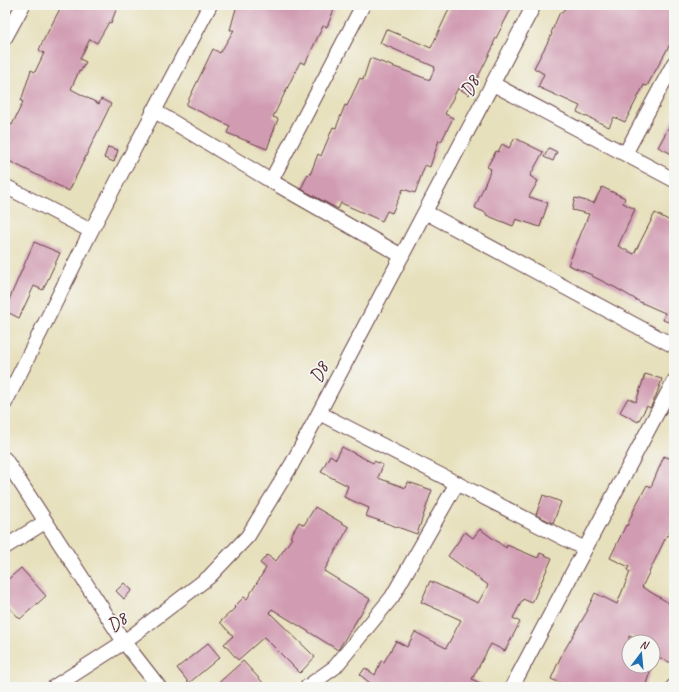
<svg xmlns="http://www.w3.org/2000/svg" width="679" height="692" viewBox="0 0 679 692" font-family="Caveat,sans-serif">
<rect width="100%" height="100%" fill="#f6f6f2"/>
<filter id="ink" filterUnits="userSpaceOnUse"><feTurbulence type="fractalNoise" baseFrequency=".025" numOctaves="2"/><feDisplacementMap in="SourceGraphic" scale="8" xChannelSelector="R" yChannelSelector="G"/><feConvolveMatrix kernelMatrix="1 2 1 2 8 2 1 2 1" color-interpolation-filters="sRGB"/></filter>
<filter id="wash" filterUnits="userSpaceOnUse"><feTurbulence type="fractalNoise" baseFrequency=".012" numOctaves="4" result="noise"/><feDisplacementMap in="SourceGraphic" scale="16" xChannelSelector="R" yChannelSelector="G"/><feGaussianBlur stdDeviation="0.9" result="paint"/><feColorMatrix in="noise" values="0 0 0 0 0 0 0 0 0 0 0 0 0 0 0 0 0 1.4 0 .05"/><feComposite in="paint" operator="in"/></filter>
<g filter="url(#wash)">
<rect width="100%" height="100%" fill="#e7e0bc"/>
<g id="blocks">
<path fill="#d19cb2" d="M 62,5 L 118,5 L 111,23 L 109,22 L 97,43 L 90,39 L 80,59 L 86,62 L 80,72 L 79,71 L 71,89 L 99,104 L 101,99 L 111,104 L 69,191 L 5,159 L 5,122 L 12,125 L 23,102 L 21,101 L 31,70 L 35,72 L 44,53 L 39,50 L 43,41 Z
M 237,5 L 329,5 L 335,7 L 327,27 L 323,26 L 305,64 L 300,62 L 273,117 L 278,119 L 267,149 L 227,133 L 230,126 L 186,105 L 213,49 L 220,53 L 234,30 L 230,30 Z
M 451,5 L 513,5 L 493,44 L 494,45 L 469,95 L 458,88 L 445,114 L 453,118 L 441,142 L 439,140 L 430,167 L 425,165 L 415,193 L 403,189 L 392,213 L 387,211 L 382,221 L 341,203 L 338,209 L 301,189 L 308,174 L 310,175 L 318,154 L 321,156 L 333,127 L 336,128 L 345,105 L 347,106 L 360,78 L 363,80 L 370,58 L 430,80 L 435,67 L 380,43 L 386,29 L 431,48 Z
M 567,5 L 662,5 L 674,11 L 674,37 L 647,86 L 644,85 L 625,122 L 614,117 L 609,127 L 577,112 L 580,106 L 538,87 L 544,74 L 534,68 L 552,34 L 551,33 L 560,12 L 562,13 Z
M 674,118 L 674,155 L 658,147 Z
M 515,138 L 543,152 L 530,176 L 538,181 L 529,197 L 548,203 L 540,227 L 516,219 L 513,226 L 486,215 L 486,213 L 475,208 L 491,169 L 487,167 L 496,151 L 498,152 L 502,144 L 509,148 Z
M 108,147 L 118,150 L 114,162 L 104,158 Z
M 549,148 L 557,152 L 553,161 L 544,157 Z
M 602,187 L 625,198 L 623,203 L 635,209 L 618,246 L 634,254 L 655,213 L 674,223 L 674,324 L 663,320 L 665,313 L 640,302 L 616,288 L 592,276 L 592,275 L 568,265 L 589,214 L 572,210 L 575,198 L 594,203 Z
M 34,242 L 60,253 L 43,290 L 34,286 L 19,318 L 5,311 L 5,300 L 8,302 Z
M 645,374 L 662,379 L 656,396 L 650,408 L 647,406 L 638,422 L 620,412 L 628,398 L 636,402 Z
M 342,447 L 373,463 L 374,461 L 383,465 L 378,478 L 406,488 L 408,482 L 432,490 L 417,534 L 366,516 L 369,508 L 344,497 L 348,486 L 321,472 L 330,455 L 336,459 Z
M 664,456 L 674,460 L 674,522 L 668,536 L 667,535 L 642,587 L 674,606 L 674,664 L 653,655 L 653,642 L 647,642 L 629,636 L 629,666 L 652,666 L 645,687 L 570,687 L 551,679 L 561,656 L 588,610 L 587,610 L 595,593 L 617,604 L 630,572 L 627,570 L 629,567 L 610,558 L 626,525 L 627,526 L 636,505 L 647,485 L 651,487 Z
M 543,495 L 561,502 L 553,523 L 536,515 Z
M 315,507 L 349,527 L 324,571 L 370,599 L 338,650 L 272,609 L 269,612 L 315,657 L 300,673 L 264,637 L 238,660 L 224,644 L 233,636 L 220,622 L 235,608 L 234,607 L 244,597 L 247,599 L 266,568 L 260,563 L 267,555 L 276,561 L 292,538 L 290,537 L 299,522 L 304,525 Z
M 480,529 L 506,548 L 507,545 L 538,558 L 540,553 L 552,558 L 532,603 L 523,599 L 513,618 L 520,622 L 505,651 L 491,644 L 472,679 L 487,687 L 368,687 L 370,683 L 360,675 L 365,668 L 375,675 L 381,661 L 384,662 L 396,641 L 407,647 L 415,632 L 446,648 L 461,620 L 421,602 L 430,581 L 478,603 L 488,585 L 448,556 L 465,532 L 473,538 Z
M 21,568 L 46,596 L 20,619 L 5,603 L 5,582 Z
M 124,583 L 132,590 L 124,599 L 116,591 Z
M 208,643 L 220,657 L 189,683 L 177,668 Z
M 243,661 L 267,687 L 214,687 Z"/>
</g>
</g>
<g filter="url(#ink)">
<use href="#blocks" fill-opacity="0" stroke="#623c41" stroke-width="1"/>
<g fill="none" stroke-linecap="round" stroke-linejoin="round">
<defs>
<path id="minor" d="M 5,38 L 23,5
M 493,84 L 674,180
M 153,110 L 271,181 L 363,5
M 625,154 L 674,63
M 271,181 L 402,256
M 5,186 L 91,231
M 425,212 L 674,346
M 5,403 L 91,231 L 210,5
M 319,413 L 585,549
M 5,459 L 124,642 L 159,687
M 5,547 L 45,522
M 54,687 L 124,642 L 209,577 L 248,536 L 292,464 L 534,5
M 307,687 L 335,667 L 392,597 L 457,483
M 512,687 L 674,381
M 673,687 L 674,686"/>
</defs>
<use href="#minor" stroke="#623c41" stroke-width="16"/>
<use href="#minor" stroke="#fff" stroke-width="14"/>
</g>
</g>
<g text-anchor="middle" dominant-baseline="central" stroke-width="3.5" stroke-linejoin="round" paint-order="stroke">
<g font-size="19" fill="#4a1f2b" stroke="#f6f6f2">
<text transform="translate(470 86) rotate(-62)">D8</text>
<text transform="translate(319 372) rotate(-62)">D8</text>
<text transform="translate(117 622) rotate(-36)">D8</text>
</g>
</g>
<rect width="679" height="692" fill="none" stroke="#f6f6f2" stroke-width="20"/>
<g transform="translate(641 654) rotate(16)"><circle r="19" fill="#f6f6f2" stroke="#b1a0a2"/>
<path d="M0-3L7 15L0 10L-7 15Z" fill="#1f6fb2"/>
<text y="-6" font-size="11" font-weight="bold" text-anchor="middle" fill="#4a1f2b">N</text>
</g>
</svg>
